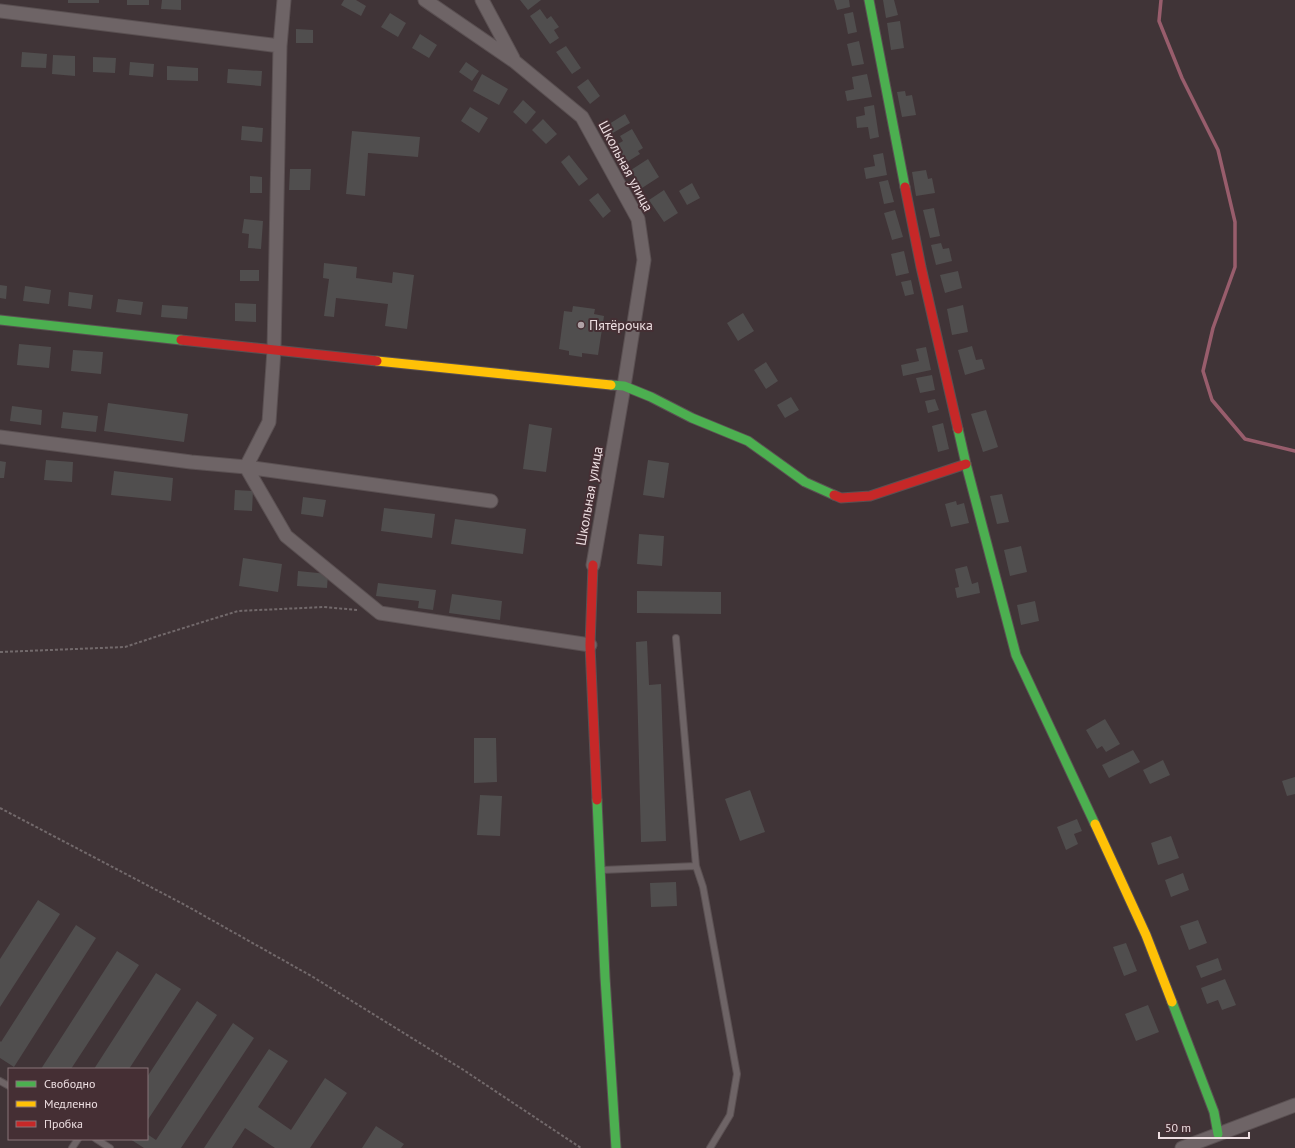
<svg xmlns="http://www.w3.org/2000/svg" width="1295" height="1148" viewBox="0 0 1295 1148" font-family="'PT Sans',sans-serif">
<rect width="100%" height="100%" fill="#403437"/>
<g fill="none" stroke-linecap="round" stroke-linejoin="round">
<path stroke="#985d6c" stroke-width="3.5" d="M 1161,0 L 1159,21 L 1182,78 L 1218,150 L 1235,222 L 1235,267 L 1213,328 L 1203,371 L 1212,400 L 1245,439 L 1295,451"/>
</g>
<path fill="#504e4e" d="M 68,0 L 99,0 L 99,3 L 68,3 Z
M 127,0 L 149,0 L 149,5 L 127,5 Z
M 162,0 L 181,0 L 181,10 L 161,9 Z
M 344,0 L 356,0 L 366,6 L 361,16 L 341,5 Z
M 520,0 L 541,0 L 528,10 Z
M 834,0 L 849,0 L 850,7 L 837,10 Z
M 883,0 L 894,0 L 898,15 L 886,18 Z
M 540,9 L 547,19 L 551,16 L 559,27 L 554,30 L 559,38 L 550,44 L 530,16 Z
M 853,12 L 857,32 L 848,34 L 844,14 Z
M 390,13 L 406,23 L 398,37 L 381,27 Z
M 900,21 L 904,48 L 891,50 L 887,23 Z
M 296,29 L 313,30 L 313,43 L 296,43 Z
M 420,34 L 437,45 L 429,58 L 412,48 Z
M 859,41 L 864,64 L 852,66 L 847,44 Z
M 566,46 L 581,68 L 572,74 L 556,52 Z
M 22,52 L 47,54 L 46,68 L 21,67 Z
M 53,55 L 75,56 L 75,76 L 52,74 Z
M 93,57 L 116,58 L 115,73 L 93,72 Z
M 130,62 L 154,64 L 153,77 L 129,75 Z
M 466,62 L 479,71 L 472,81 L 459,72 Z
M 167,66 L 198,68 L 198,81 L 167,80 Z
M 228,69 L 262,71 L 261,86 L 227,83 Z
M 482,74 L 508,89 L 499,105 L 473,91 Z
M 867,74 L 872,97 L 847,101 L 845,91 L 854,89 L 852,77 Z
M 588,79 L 600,96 L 590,104 L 577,87 Z
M 905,91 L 906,96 L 912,95 L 916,115 L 902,117 L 897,92 Z
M 523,100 L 536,112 L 526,124 L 513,112 Z
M 874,105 L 879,137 L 870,139 L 868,127 L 857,128 L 856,117 L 865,115 L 864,107 Z
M 470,107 L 488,118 L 479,133 L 461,121 Z
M 625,114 L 630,123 L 611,134 L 606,126 Z
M 543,119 L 557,134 L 546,144 L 532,130 Z
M 242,126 L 263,128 L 262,142 L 241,140 Z
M 632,129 L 643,148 L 638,151 L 640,154 L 627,162 L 616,145 L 623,141 L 620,136 Z
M 352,131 L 420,137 L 418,157 L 368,153 L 365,196 L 346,194 Z
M 883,153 L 887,175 L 866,179 L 864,168 L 875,166 L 873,155 Z
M 569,155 L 588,179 L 579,186 L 561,162 Z
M 648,159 L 659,177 L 642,188 L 631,170 Z
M 290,169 L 311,169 L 310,190 L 289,190 Z
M 926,170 L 928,179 L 932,178 L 935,193 L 916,196 L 912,172 Z
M 250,176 L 262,177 L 262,193 L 250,193 Z
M 888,180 L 894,202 L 884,204 L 879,182 Z
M 692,183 L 700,198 L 687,205 L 679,191 Z
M 664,190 L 678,213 L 664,222 L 649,200 Z
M 598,193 L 611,211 L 603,218 L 589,200 Z
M 934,208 L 940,236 L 930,238 L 923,210 Z
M 895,210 L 903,237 L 892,240 L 884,213 Z
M 244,219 L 263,221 L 261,249 L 248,248 L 249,234 L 242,233 Z
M 941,243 L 943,249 L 949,248 L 952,261 L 936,265 L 931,245 Z
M 904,251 L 909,273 L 896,276 L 891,254 Z
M 324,263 L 357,267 L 356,278 L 392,283 L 393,272 L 414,275 L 407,329 L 385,326 L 388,304 L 336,298 L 334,317 L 324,316 L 329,279 L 323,278 Z
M 240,270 L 259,270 L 259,281 L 240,281 Z
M 958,271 L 962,288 L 945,293 L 940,275 Z
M 911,280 L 914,294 L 905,296 L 901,282 Z
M 0,285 L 7,286 L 6,299 L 0,298 Z
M 25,286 L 51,290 L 49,304 L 23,301 Z
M 69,292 L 93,295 L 91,309 L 68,306 Z
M 118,299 L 143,302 L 141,315 L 116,312 Z
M 235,303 L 256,304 L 256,322 L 235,321 Z
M 162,305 L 188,307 L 187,319 L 161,317 Z
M 963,305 L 968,332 L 952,335 L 947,309 Z
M 573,306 L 595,309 L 594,314 L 604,316 L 598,355 L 582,353 L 582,357 L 569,355 L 569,351 L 559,349 L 564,311 L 572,312 Z
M 743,313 L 754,331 L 738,341 L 727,323 Z
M 19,344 L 51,347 L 49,368 L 17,365 Z
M 972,346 L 976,360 L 982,359 L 985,369 L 965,375 L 958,350 Z
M 926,347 L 931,370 L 903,376 L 901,365 L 919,361 L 916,349 Z
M 73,350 L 103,352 L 101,374 L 71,371 Z
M 766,362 L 778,381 L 766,389 L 754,370 Z
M 932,375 L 935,390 L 920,393 L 916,378 Z
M 791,397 L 799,410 L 785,418 L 777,405 Z
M 935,399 L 939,410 L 928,413 L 925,401 Z
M 108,403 L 188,414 L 184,442 L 104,431 Z
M 12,406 L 42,410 L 41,425 L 10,421 Z
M 986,410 L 998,447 L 983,452 L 971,414 Z
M 63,412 L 98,416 L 96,432 L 61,428 Z
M 943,423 L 949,449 L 938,452 L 932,426 Z
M 529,424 L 552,428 L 546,472 L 523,469 Z
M 46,460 L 73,462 L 72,482 L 44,480 Z
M 648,460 L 669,463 L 664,498 L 643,495 Z
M 0,461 L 6,462 L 4,478 L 0,478 Z
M 114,471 L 173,478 L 171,501 L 111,495 Z
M 235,490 L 253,491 L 252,511 L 234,510 Z
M 1002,494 L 1009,522 L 997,524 L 990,496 Z
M 303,497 L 326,500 L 323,517 L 301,514 Z
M 956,501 L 957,505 L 964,503 L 969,523 L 951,527 L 945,504 Z
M 384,508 L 435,514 L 432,538 L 381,531 Z
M 455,519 L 526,529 L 523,554 L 451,544 Z
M 639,534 L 664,536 L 662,566 L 637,564 Z
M 1021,546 L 1027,572 L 1010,576 L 1004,550 Z
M 243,558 L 282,564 L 278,592 L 239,586 Z
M 967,566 L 972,584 L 978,582 L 980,593 L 957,598 L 955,588 L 959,587 L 955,569 Z
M 298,571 L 328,574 L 327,588 L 297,586 Z
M 378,583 L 436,590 L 433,610 L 418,608 L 419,601 L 376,596 Z
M 637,591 L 721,592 L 721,614 L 637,613 Z
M 452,594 L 502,601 L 500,620 L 449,613 Z
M 1035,601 L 1039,621 L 1021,625 L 1017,605 Z
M 647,641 L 649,685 L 661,684 L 666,841 L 641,842 L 636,642 Z
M 1105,719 L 1120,744 L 1106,752 L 1102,746 L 1097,749 L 1086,730 Z
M 474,738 L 496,738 L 497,782 L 474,783 Z
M 1133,750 L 1140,762 L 1109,778 L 1102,765 Z
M 1163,760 L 1170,775 L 1150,784 L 1143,770 Z
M 1295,777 L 1295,794 L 1287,796 L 1282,781 Z
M 750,790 L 765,832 L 740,841 L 725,799 Z
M 480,795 L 502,796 L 500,836 L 477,835 Z
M 1077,819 L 1082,831 L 1074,834 L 1078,844 L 1066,850 L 1057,827 Z
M 1171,836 L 1179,858 L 1158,865 L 1151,843 Z
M 1183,873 L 1189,890 L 1171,897 L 1165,880 Z
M 676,882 L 677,906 L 651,907 L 650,883 Z
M 38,900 L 60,914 L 0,1007 L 0,959 Z
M 1198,920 L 1207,943 L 1189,950 L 1180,926 Z
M 76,925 L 96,938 L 14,1067 L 0,1058 L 0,1041 L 1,1042 Z
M 1126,943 L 1137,971 L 1124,976 L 1113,947 Z
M 117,951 L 139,965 L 71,1069 L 41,1069 Z
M 1218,958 L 1222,970 L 1201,978 L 1196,966 Z
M 156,973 L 181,989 L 129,1069 L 94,1069 Z
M 1225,979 L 1236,1005 L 1222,1010 L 1218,1000 L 1207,1004 L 1201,988 Z
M 197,1001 L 217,1015 L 147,1121 L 147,1077 Z
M 1148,1005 L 1159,1032 L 1136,1041 L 1125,1014 Z
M 233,1023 L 254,1038 L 181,1148 L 144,1148 L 130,1139 L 147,1139 L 147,1134 L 156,1140 Z
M 269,1049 L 288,1061 L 258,1107 L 291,1130 L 325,1078 L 347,1093 L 310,1148 L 275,1148 L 245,1128 L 232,1148 L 204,1148 Z
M 376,1126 L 404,1144 L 401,1148 L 362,1148 Z"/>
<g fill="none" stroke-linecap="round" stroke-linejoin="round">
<defs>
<path id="lane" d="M 676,638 L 696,866
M 602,870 L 696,866 L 703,887 L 737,1074 L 730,1115 L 710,1148
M 0,1081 L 9,1086
M 96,1139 L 110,1148
M 72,1148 L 78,1139"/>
<path id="street" d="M 284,0 L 280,46 L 274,350 L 269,422 L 246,467 L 286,536 L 380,613 L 590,645
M 425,0 L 514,61 L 582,117 L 638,219 L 644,260 L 624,386 L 593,565
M 482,0 L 513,58
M 0,11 L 280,46
M 0,437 L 191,462 L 246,467 L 491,501
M 1182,1148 L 1295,1105"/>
<path id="fast" d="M 869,0 L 905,187
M 0,320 L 181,340
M 611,385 L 624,386 L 651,397 L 692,418 L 748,441 L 805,482 L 834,495
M 958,429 L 966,464 L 1016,655 L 1095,824
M 597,800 L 605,977 L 616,1148
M 1172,1002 L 1214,1112 L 1218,1134"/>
<path id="slow" d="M 377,361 L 611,385
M 1095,824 L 1146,935 L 1172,1002"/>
<path id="jam" d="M 905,187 L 921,267 L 958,429
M 181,340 L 377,361
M 834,495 L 841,498 L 870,496 L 966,464
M 593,565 L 590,645 L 597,800"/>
</defs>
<use href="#lane" stroke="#5a5052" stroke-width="8"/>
<use href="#street" stroke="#5a5052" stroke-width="15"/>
<use href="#fast" stroke="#5a5052" stroke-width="11"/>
<use href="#slow" stroke="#5a5052" stroke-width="11"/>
<use href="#jam" stroke="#5a5052" stroke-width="11"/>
<path stroke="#72696b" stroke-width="2" stroke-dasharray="3 2" stroke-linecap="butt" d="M 0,652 L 125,647 L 158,636 L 238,611 L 324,607 L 357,610
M 0,808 L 185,905 L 313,977 L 462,1069 L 581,1148"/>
<use href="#lane" stroke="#6e6466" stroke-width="6"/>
<use href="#street" stroke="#6e6466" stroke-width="13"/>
<use href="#fast" stroke="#4caf50" stroke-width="9"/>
<use href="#slow" stroke="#ffc107" stroke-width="9"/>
<use href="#jam" stroke="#c62828" stroke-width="9"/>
</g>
<circle fill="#b0a2a6" stroke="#452f34" stroke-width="1.5" cx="581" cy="325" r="4"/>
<g text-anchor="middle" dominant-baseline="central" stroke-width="4" stroke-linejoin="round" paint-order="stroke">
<g font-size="14" fill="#eddee1" stroke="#452f34">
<text transform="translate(626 166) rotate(62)">Школьная улица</text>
<text transform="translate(589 496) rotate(-80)">Школьная улица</text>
</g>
<g font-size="14" fill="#eddee1" stroke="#452f34" text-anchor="start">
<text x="589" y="325">Пятёрочка</text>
</g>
</g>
<rect x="8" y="1068" width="140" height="72" fill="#452f34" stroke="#887579"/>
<rect x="16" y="1081" width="20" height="6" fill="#4caf50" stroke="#887579"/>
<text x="44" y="1088" font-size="12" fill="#eddee1">Свободно</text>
<rect x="16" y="1101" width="20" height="6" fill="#ffc107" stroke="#887579"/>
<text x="44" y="1108" font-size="12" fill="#eddee1">Медленно</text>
<rect x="16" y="1121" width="20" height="6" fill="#c62828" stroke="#887579"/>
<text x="44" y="1128" font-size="12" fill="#eddee1">Пробка</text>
<path d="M1159 1132v6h90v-6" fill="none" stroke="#eddee1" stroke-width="2"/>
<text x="1165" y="1132" font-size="12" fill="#eddee1" stroke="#452f34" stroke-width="3" paint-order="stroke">50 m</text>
</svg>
